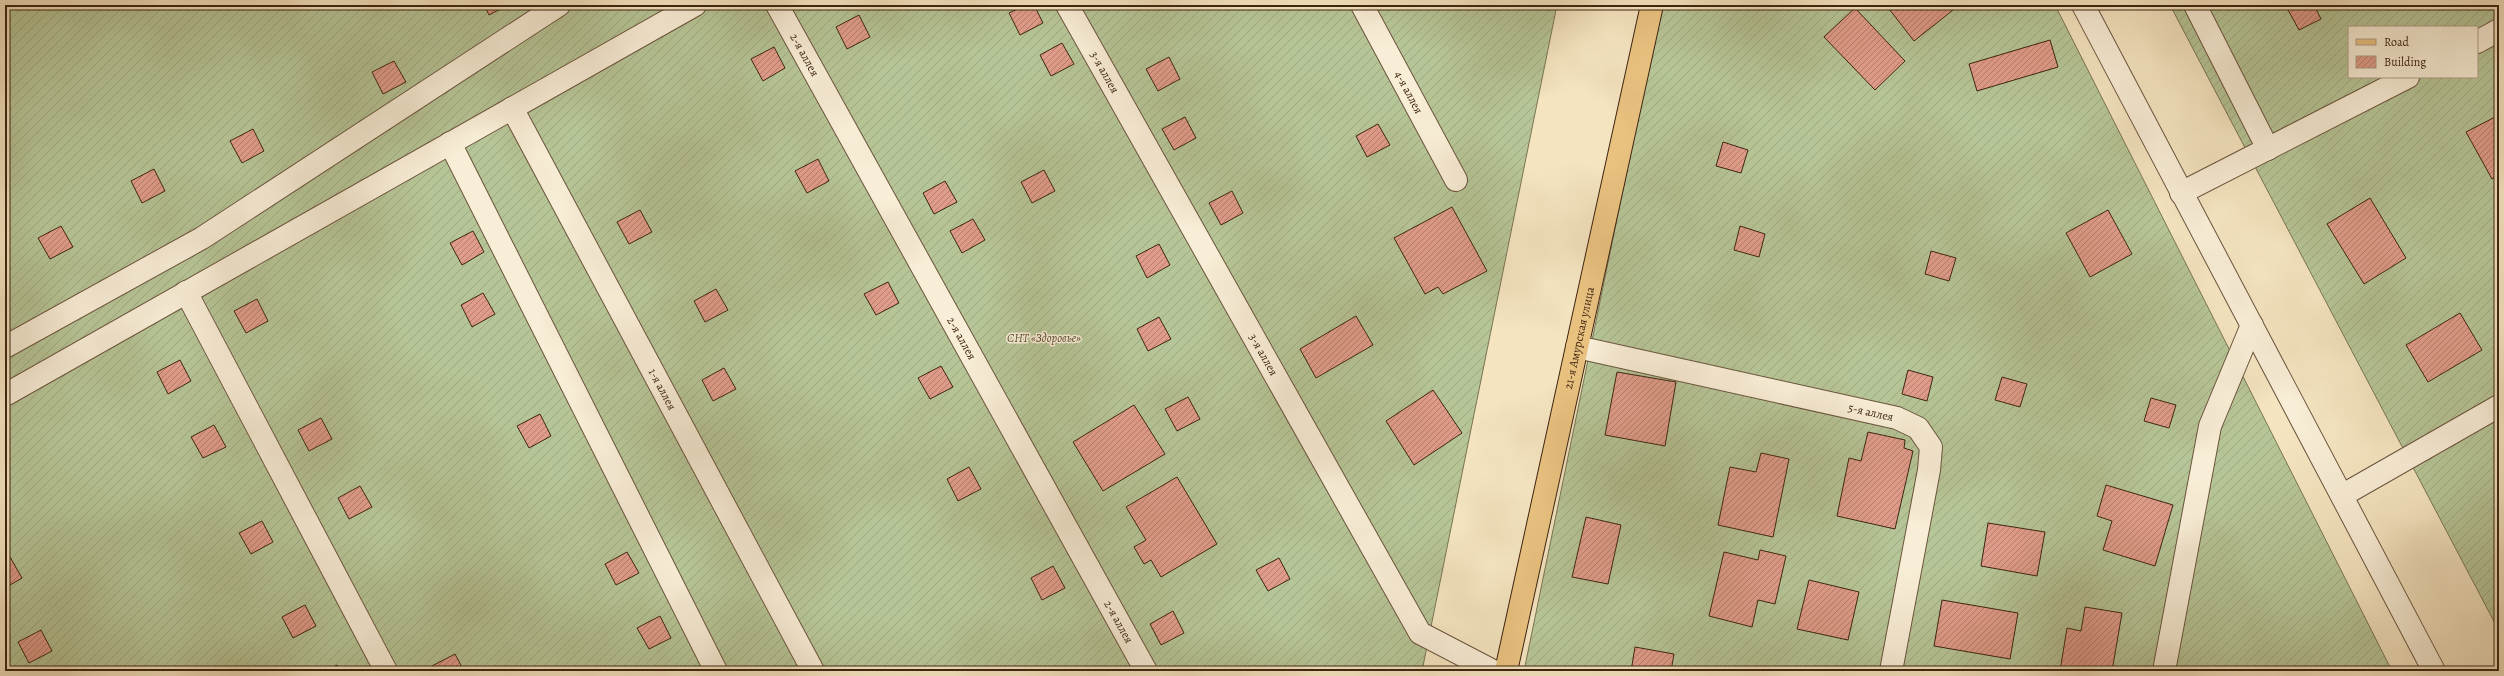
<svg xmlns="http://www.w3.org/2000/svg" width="2504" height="676" viewBox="0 0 2504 676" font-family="Alegreya,serif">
<defs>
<pattern id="garden-furrows" width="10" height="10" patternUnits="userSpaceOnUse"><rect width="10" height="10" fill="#b6c597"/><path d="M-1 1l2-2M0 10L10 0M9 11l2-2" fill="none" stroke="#9da981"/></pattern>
<pattern id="building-hatch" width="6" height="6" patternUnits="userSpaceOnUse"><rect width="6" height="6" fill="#e09c8a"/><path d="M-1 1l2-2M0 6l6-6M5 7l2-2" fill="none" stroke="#b77f6f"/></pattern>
</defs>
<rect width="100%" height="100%" fill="#f4e4c0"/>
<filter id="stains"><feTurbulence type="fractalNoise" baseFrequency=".005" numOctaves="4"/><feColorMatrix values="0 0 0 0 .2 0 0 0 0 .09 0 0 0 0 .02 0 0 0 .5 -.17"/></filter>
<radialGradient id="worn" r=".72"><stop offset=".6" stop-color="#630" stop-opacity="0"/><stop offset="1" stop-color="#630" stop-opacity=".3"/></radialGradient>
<path fill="url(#garden-furrows)" stroke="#7a7454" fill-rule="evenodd" d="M 5,5 L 1557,5 L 1422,671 L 5,671 Z
M 1661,5 L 2055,5 L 2392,671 L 1524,671 Z
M 2170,5 L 2499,5 L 2499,631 ZM 2349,27 L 2477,27 L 2477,77 L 2349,77 Z"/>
<path fill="url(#building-hatch)" stroke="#3d2411" d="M 484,5 L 508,5 L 489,15 Z
M 1025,5 L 1034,5 L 1043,23 L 1020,35 L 1009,13 Z
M 1886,5 L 1949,5 L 1953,10 L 1914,41 Z
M 2292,5 L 2314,5 L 2321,19 L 2299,30 L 2287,8 Z
M 1855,8 L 1905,61 L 1875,90 L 1824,37 Z
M 859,15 L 870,37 L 847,49 L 836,27 Z
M 2050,40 L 2058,67 L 1977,91 L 1969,64 Z
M 1062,43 L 1074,64 L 1051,76 L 1040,55 Z
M 774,47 L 785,68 L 763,81 L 751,59 Z
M 1169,57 L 1180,79 L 1158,91 L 1146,69 Z
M 394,61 L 406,82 L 383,94 L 372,72 Z
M 2499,115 L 2499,176 L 2492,179 L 2466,132 Z
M 1185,117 L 1196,138 L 1174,150 L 1162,129 Z
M 1378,124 L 1390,145 L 1367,157 L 1356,136 Z
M 253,129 L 264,151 L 242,163 L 230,141 Z
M 1723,142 L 1748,150 L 1741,173 L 1716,166 Z
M 818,159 L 829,181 L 807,193 L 795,171 Z
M 154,169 L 165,191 L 142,203 L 131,181 Z
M 1044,170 L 1055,191 L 1032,203 L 1021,182 Z
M 945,181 L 957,202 L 934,214 L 923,193 Z
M 1232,191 L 1243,213 L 1221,225 L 1209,203 Z
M 2370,198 L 2406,258 L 2364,284 L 2327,224 Z
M 1452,207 L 1487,271 L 1443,294 L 1438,287 L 1425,294 L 1394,238 Z
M 640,210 L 652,232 L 629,244 L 617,222 Z
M 2108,210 L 2132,254 L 2090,277 L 2066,233 Z
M 973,219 L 985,240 L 962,253 L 950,231 Z
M 61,226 L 73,247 L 50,259 L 38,238 Z
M 1740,226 L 1765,234 L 1759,257 L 1734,250 Z
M 473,231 L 484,252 L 462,265 L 450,243 Z
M 1159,244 L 1170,265 L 1147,278 L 1136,256 Z
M 1931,251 L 1956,258 L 1949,281 L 1925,274 Z
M 888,282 L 899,303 L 876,315 L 864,294 Z
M 716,289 L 728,310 L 705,322 L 694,301 Z
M 483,293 L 495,314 L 472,327 L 461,305 Z
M 257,299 L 268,321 L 246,333 L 234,311 Z
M 2460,313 L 2482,350 L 2428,382 L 2406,345 Z
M 1356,316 L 1373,345 L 1316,378 L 1300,349 Z
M 1159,317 L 1171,339 L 1148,351 L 1137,329 Z
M 180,360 L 191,381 L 168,394 L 157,372 Z
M 941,366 L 953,387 L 930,399 L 918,378 Z
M 724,368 L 736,389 L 713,401 L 702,380 Z
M 1908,370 L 1933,377 L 1927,401 L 1902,394 Z
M 1617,372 L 1676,382 L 1665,446 L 1605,435 Z
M 2002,377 L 2027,384 L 2020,407 L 1995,400 Z
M 1433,390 L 1462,433 L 1414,465 L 1386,421 Z
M 1188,397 L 1200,419 L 1177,431 L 1165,409 Z
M 2151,398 L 2176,405 L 2169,428 L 2144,421 Z
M 1134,405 L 1165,454 L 1103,491 L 1073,442 Z
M 540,414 L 551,436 L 529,448 L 517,426 Z
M 321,418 L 332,439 L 309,451 L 298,430 Z
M 214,425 L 226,447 L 203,458 L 191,437 Z
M 1868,432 L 1905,440 L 1904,448 L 1913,451 L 1895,529 L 1837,516 L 1849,458 L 1861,461 Z
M 1761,453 L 1789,459 L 1773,537 L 1718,525 L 1730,467 L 1756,472 Z
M 969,467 L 981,489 L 958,501 L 947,479 Z
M 1177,477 L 1217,544 L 1161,577 L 1151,560 L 1144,564 L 1134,547 L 1146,540 L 1126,507 Z
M 2106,485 L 2173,505 L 2155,566 L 2103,550 L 2112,521 L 2097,516 Z
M 360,486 L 372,507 L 349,519 L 338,498 Z
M 1586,517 L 1621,525 L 1608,584 L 1572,577 Z
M 262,521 L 273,542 L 251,554 L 239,533 Z
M 1988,523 L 2045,532 L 2037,576 L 1981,566 Z
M 1760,550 L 1786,556 L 1775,604 L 1758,600 L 1752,627 L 1709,616 L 1724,552 L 1758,560 Z
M 627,552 L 639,573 L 616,585 L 605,564 Z
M 10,557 L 22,578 L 5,588 L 5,560 Z
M 1279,558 L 1290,579 L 1268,591 L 1256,570 Z
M 1053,566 L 1065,588 L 1042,600 L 1031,578 Z
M 1809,580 L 1859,592 L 1848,640 L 1797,629 Z
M 1942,600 L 2018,613 L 2010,659 L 1934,646 Z
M 305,605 L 316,626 L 293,638 L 282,617 Z
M 2085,607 L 2122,613 L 2112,671 L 2060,671 L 2067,628 L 2081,631 Z
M 1173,611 L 1184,633 L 1161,645 L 1150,624 Z
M 660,616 L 671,638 L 649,649 L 637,628 Z
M 41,630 L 52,651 L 29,663 L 18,642 Z
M 1635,647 L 1674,654 L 1671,671 L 1631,671 Z
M 455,654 L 464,671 L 435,671 L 432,666 Z
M 337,665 L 340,671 L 326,671 Z
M 1766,667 L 1780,671 L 1765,671 Z"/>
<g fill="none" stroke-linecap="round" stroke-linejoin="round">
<defs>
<g id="minor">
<path id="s1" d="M 777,5 L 1146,671"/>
<path id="s2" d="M 1067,5 L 1420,633 L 1493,671"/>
<path id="s3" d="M 1362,5 L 1456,180"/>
<path d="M 2083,5 L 2434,671"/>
<path d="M 2195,5 L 2268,149"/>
<path d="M 2477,42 L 2499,30"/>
<path id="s4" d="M 512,108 L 813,671"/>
<path d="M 450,143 L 716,671"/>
<path d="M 2181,193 L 2408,77"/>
<path d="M 186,292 L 386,671"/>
<path d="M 5,347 L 202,238 L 559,5"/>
<path id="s5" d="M 1577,347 L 1897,418 L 1918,428 L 1931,447 L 1929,470 L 1891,671"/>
<path d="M 5,395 L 695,5"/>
<path d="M 2343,495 L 2499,406"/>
<path d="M 2164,671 L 2210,426 L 2252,325"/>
</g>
<g id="major">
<path id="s6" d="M 1506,671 L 1652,5"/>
</g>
</defs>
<use href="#minor" stroke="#6b543d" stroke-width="24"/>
<use href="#major" stroke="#3d2411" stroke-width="24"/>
<use href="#minor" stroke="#f8edd6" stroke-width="22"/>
<use href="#major" stroke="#eac280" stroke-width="22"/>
</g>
<g text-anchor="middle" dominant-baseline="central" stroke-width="3" stroke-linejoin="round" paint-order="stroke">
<g font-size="12" fill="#3d2411" stroke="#f8edd6">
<text stroke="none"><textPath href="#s1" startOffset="57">2-я аллея</textPath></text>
<text stroke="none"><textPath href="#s2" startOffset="77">3-я аллея</textPath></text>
<text stroke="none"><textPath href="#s3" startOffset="99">4-я аллея</textPath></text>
<text stroke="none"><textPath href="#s1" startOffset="381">2-я аллея</textPath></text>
<text stroke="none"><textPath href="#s6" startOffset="341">21-я Амурская улица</textPath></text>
<text stroke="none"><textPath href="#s2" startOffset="401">3-я аллея</textPath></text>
<text stroke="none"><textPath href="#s4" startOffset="319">1-я аллея</textPath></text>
<text stroke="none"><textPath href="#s5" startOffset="301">5-я аллея</textPath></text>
<text stroke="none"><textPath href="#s1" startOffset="705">2-я аллея</textPath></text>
</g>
<g font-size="12" font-style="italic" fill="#5b4c32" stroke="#f8edd6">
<text x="1044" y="338">СНТ «Здоровье»</text>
</g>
</g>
<rect width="2504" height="676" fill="none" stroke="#f4e4c0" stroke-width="20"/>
<rect x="6" y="6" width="2492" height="664" fill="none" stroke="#3d2411" stroke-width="2"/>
<rect x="10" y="10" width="2484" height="656" fill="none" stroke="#3d2411"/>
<rect x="2348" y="26" width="130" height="52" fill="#f8edd6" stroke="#ad9d87"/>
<rect x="2356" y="39" width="20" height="6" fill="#eac280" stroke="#ad9d87"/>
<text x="2384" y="46" font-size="12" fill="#3d2411">Road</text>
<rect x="2356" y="56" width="20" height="12" fill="url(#building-hatch)" stroke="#ad9d87"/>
<text x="2384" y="66" font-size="12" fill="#3d2411">Building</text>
<rect width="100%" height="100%" filter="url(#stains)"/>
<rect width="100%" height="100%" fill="url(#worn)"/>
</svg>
